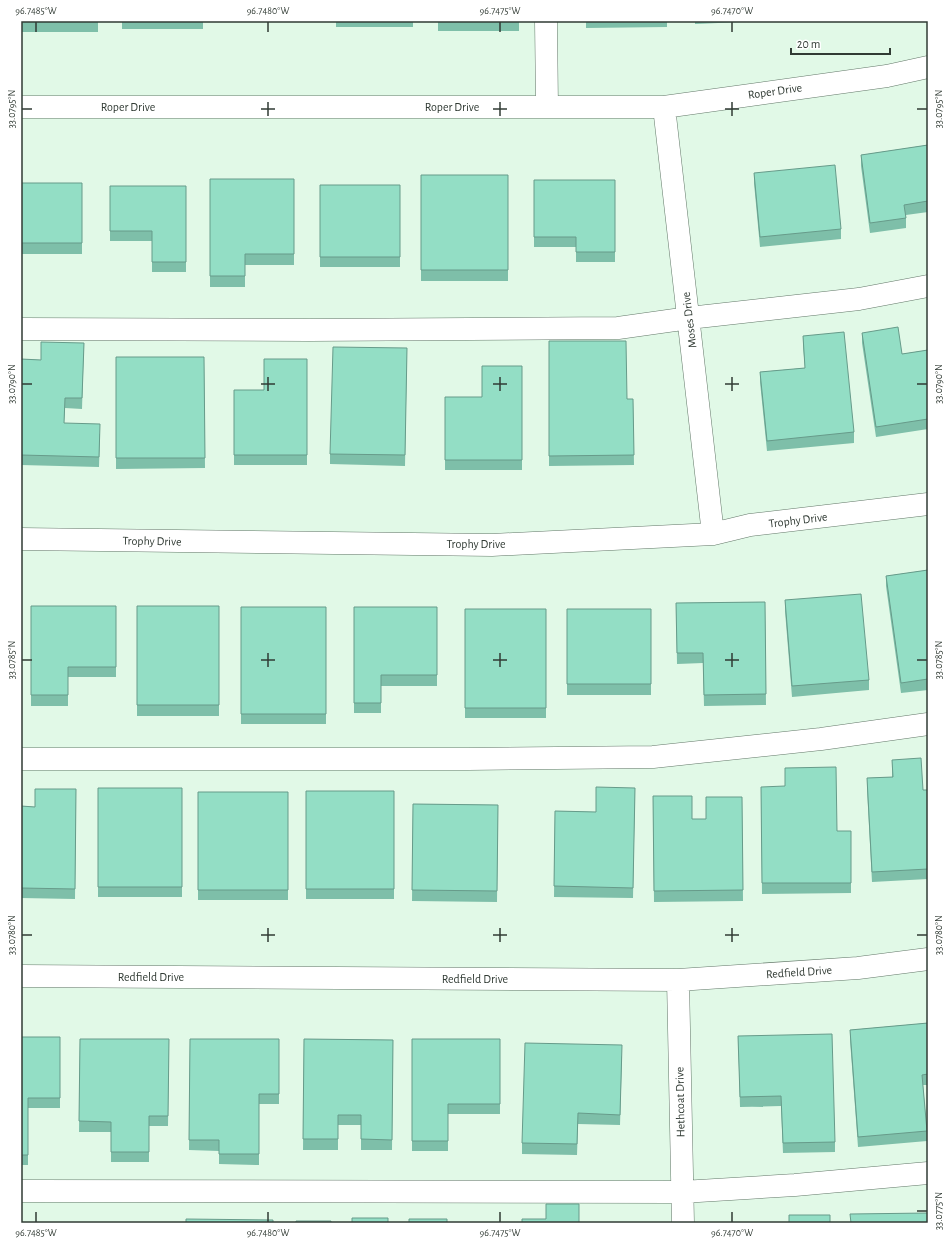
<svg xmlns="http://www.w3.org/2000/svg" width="949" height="1244" viewBox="0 0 949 1244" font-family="'Alegreya Sans',sans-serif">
<rect width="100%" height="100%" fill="#e1f9e7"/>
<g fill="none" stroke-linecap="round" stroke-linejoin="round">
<defs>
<path id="minor" d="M 546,21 L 547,107
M 21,107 L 664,107 L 887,76 L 928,67
M 664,107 L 713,534
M 21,329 L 309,330 L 618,328 L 689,318 L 859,299 L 928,286
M 21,539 L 492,545 L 713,534 L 750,525 L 928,504
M 21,759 L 468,759 L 653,757 L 821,739 L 928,724
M 21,976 L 678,980 L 858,968 L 928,959
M 678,980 L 683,1223
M 21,1191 L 682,1192 L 795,1185 L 928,1173"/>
</defs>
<use href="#minor" stroke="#637869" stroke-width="23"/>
<use href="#minor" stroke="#fff" stroke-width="22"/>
</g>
<path fill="#7ebfa9" d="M 21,21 L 98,21 L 98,32 L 21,32 Z
M 122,21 L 203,21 L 203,29 L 122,29 Z
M 336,21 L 413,21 L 413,27 L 336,27 Z
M 438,21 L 519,21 L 519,31 L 438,31 Z
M 586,21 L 667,21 L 667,27 L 586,28 Z
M 695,21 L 764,21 L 695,24 Z
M 928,145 L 928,212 L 906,215 L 906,228 L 870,233 L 861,166 L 861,155 Z
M 754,173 L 841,229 L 841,239 L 760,247 L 754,183 Z
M 421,175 L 508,175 L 508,281 L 421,281 Z
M 210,179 L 294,179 L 294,265 L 245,265 L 245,287 L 210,287 Z
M 534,180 L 615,180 L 615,262 L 576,262 L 576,247 L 534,247 Z
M 21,183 L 82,183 L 82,254 L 21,254 Z
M 320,185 L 400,185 L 400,267 L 320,267 Z
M 110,186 L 186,186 L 186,272 L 152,272 L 152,241 L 110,241 Z
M 862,333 L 902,354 L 928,350 L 928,429 L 876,437 L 862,343 Z
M 803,336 L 854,432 L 854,443 L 767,451 L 760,382 L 760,372 L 805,368 L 803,346 Z
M 549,341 L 627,399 L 633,399 L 634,465 L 549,466 Z
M 84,343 L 82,409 L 65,408 L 64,423 L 100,434 L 99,467 L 21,465 L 21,359 L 41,360 Z
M 407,348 L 405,466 L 330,464 L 330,454 Z
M 116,357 L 204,357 L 205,468 L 116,469 Z
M 307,359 L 307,465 L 234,465 L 234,390 L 264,390 Z
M 522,366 L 522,470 L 445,470 L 445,397 L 482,397 Z
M 928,570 L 928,690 L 901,693 L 886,586 L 886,576 Z
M 785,600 L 869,680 L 869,690 L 792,697 L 785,611 Z
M 765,602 L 766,705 L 704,706 L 703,663 L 677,664 L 676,603 Z
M 31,606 L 116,606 L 116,677 L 68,677 L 68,706 L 31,706 Z
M 137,606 L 219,606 L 219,716 L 137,716 Z
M 241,607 L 326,607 L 326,724 L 241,724 Z
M 354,607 L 437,607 L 437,686 L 381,686 L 381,713 L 354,713 Z
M 465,609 L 546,609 L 546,718 L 465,718 Z
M 567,609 L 651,609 L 651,695 L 567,695 Z
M 892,760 L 923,790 L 928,790 L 928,879 L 872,882 L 867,789 L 867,778 L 892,777 Z
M 761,787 L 837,831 L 851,831 L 851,893 L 762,894 Z
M 98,788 L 182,788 L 182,897 L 98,897 Z
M 635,788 L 633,898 L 554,897 L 555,811 L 596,812 Z
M 76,789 L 75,899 L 21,898 L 21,806 L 35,807 Z
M 306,791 L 394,791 L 394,899 L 306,899 Z
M 198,792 L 288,792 L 288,900 L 198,900 Z
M 653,796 L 692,819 L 706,819 L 742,797 L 743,901 L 654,902 Z
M 413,804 L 498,805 L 497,902 L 412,901 Z
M 928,1023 L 928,1085 L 923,1085 L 927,1131 L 927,1141 L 858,1147 L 850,1040 L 850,1030 Z
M 738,1036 L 835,1142 L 835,1152 L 783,1153 L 781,1106 L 740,1107 Z
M 21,1037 L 60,1037 L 60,1108 L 28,1108 L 28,1165 L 21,1165 Z
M 80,1039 L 169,1039 L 168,1126 L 149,1126 L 149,1162 L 111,1162 L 111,1132 L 79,1132 Z
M 190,1039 L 279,1039 L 279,1104 L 259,1104 L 259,1165 L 219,1164 L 219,1151 L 189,1150 Z
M 304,1039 L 393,1040 L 392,1150 L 361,1150 L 361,1125 L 338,1125 L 338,1150 L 303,1150 Z
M 412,1039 L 500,1039 L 500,1114 L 448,1114 L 448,1151 L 412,1151 Z
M 622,1056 L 620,1125 L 578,1124 L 577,1155 L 522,1154 L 522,1143 Z"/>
<path fill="#93dec5" stroke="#679b8a" d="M 928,145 L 928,201 L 904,205 L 906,218 L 870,223 L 861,155 Z
M 835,165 L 841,229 L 760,237 L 754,173 Z
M 421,175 L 508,175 L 508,270 L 421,270 Z
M 210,179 L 294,179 L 294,254 L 245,254 L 245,276 L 210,276 Z
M 534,180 L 615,180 L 615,252 L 576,252 L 576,237 L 534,237 Z
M 21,183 L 82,183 L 82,243 L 21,243 Z
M 320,185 L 400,185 L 400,257 L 320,257 Z
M 110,186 L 186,186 L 186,262 L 152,262 L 152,231 L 110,231 Z
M 898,327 L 902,354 L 928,350 L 928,419 L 876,427 L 862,333 Z
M 844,332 L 854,432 L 767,441 L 760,372 L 805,368 L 803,336 Z
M 549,341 L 626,341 L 627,399 L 633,399 L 634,455 L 549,456 Z
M 41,342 L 84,343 L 82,398 L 65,398 L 64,423 L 100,424 L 99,457 L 21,455 L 21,359 L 41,360 Z
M 333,347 L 407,348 L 405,455 L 330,454 Z
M 116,357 L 204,357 L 205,458 L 116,458 Z
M 264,359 L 307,359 L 307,455 L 234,455 L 234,390 L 264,390 Z
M 482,366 L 522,366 L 522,460 L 445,460 L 445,397 L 482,397 Z
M 928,570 L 928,679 L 901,683 L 886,576 Z
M 861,594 L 869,680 L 792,686 L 785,600 Z
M 765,602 L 766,694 L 704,695 L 703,653 L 677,653 L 676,603 Z
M 31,606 L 116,606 L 116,667 L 68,667 L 68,695 L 31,695 Z
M 137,606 L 219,606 L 219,705 L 137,705 Z
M 241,607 L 326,607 L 326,714 L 241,714 Z
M 354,607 L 437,607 L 437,675 L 381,675 L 381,703 L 354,703 Z
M 465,609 L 546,609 L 546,708 L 465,708 Z
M 567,609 L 651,609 L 651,684 L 567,684 Z
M 921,758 L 923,790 L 928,790 L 928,869 L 872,872 L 867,778 L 893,777 L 892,760 Z
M 836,767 L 837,831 L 851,831 L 851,883 L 762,883 L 761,787 L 785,786 L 785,768 Z
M 596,787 L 635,788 L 633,888 L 554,886 L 555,811 L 596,812 Z
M 98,788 L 182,788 L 182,887 L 98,887 Z
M 35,789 L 76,789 L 75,889 L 21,888 L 21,806 L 35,807 Z
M 306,791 L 394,791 L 394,889 L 306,889 Z
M 198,792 L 288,792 L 288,890 L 198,890 Z
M 653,796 L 692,796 L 692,819 L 706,819 L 706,797 L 742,797 L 743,890 L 654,891 Z
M 413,804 L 498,805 L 497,891 L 412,890 Z
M 928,1023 L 928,1074 L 922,1075 L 927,1131 L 858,1137 L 850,1030 Z
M 832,1034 L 835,1142 L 783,1143 L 781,1096 L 740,1097 L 738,1036 Z
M 21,1037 L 60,1037 L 60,1098 L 28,1098 L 28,1155 L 21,1155 Z
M 80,1039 L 169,1039 L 168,1116 L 149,1116 L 149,1152 L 111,1152 L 111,1122 L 79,1121 Z
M 190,1039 L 279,1039 L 279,1094 L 259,1094 L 259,1154 L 219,1154 L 219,1140 L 189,1140 Z
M 304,1039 L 393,1040 L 392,1140 L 361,1139 L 361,1115 L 338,1115 L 338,1139 L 303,1139 Z
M 412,1039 L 500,1039 L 500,1104 L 448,1104 L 448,1141 L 412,1141 Z
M 525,1043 L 622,1045 L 620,1115 L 578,1113 L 577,1144 L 522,1143 Z
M 546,1204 L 579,1204 L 579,1223 L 522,1223 L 522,1219 L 546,1219 Z
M 928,1213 L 928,1223 L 851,1223 L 850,1214 Z
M 789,1215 L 830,1215 L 830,1223 L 789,1223 Z
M 352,1218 L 388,1218 L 388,1223 L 352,1223 Z
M 186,1219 L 273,1220 L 273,1223 L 186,1223 Z
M 409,1219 L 447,1219 L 447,1223 L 409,1223 Z
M 296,1221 L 331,1221 L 331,1223 L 296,1223 Z"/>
<path fill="none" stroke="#313b34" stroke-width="1.5" d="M 36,22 L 36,32M 268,22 L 268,32M 500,22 L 500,32M 732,22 L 732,32M 268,102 L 268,116M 500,102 L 500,116M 732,102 L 732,116M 22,109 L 32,109M 261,109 L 275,109M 493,109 L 507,109M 725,109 L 739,109M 917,109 L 927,109M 268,377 L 268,391M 500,377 L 500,391M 732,377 L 732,391M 22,384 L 32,384M 261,384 L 275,384M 493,384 L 507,384M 725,384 L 739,384M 917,384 L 927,384M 268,653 L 268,667M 500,653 L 500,667M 732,653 L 732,667M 22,660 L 32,660M 261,660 L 275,660M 493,660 L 507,660M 725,660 L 739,660M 917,660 L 927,660M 268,928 L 268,942M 500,928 L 500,942M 732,928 L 732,942M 22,935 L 32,935M 261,935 L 275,935M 493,935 L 507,935M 725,935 L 739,935M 917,935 L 927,935M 917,1211 L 927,1211M 36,1212 L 36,1222M 268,1212 L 268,1222M 500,1212 L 500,1222M 732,1212 L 732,1222"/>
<g text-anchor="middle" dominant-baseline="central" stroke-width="4" stroke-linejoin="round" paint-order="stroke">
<g font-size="12" fill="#313b34" stroke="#fff">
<text transform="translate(775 91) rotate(-8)">Roper Drive</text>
<text x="128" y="107">Roper Drive</text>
<text x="452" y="107">Roper Drive</text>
<text transform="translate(689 320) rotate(-97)">Moses Drive</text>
<text transform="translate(798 520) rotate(-7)">Trophy Drive</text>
<text transform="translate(152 541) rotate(1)">Trophy Drive</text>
<text x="476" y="544">Trophy Drive</text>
<text transform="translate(799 972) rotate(-4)">Redfield Drive</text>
<text x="151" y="977">Redfield Drive</text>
<text x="475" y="979">Redfield Drive</text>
<text transform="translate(680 1102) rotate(-91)">Hethcoat Drive</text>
</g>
</g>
<rect width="949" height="1244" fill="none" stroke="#ffffff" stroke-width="44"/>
<path d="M791 48v6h99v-6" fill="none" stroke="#313b34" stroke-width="2"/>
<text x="797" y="48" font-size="12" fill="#313b34" stroke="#ffffff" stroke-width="3" paint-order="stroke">20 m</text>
<rect x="22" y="22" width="905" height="1200" fill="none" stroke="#313b34" stroke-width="1.5"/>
<g font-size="10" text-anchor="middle" fill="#313b34">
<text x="36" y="14">96.7485°W</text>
<text x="268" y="14">96.7480°W</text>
<text x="500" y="14">96.7475°W</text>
<text x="732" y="14">96.7470°W</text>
<text transform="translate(11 109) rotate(-90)" y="4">33.0795°N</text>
<text transform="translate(938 109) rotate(-90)" y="4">33.0795°N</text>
<text transform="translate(11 384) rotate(-90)" y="4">33.0790°N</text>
<text transform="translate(938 384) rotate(-90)" y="4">33.0790°N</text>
<text transform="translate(11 660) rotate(-90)" y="4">33.0785°N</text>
<text transform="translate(938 660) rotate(-90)" y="4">33.0785°N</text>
<text transform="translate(11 935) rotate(-90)" y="4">33.0780°N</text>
<text transform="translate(938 935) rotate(-90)" y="4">33.0780°N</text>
<text transform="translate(938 1211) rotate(-90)" y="4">33.0775°N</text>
<text x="36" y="1236">96.7485°W</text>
<text x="268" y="1236">96.7480°W</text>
<text x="500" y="1236">96.7475°W</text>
<text x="732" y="1236">96.7470°W</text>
</g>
</svg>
